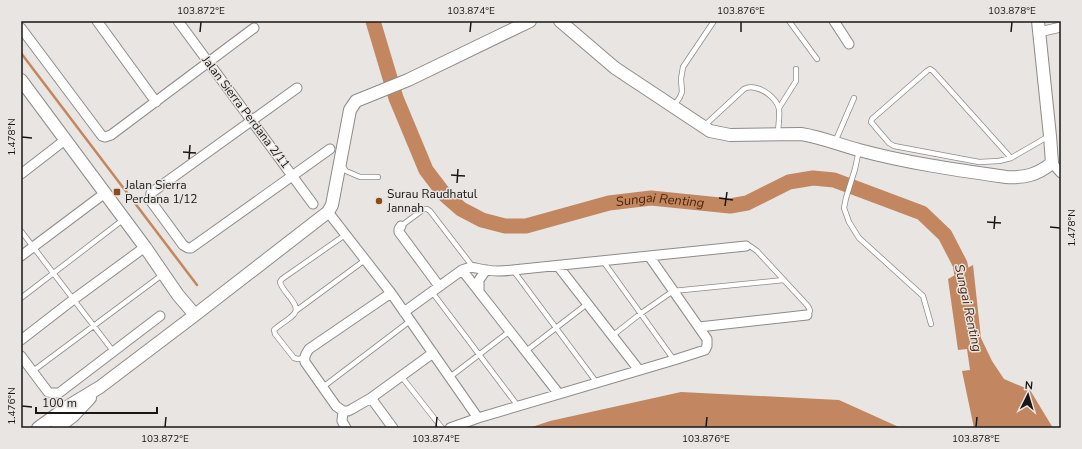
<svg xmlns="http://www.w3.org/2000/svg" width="1082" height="449" viewBox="0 0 1082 449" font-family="'Nunito Sans',sans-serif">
<rect width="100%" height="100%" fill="#e9e5e2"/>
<path fill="#c28660" d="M 973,265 L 981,338 L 992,361 L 1004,379 L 1030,390 L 1053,428 L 974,428 L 962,371 L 970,370 L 967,349 L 958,350 L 948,279 Z
M 681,392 L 839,400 L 901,428 L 529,428 L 550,421 Z"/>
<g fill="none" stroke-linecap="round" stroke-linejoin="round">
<path stroke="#c28660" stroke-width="2.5" d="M 21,53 L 197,285"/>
<path stroke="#c28660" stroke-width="15" id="s1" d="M 373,21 L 396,98 L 426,170 L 445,195 L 461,209 L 482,220 L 505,226 L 526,226 L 609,203 L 651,198 L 730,206 L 747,203 L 789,182 L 813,178 L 834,180 L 922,213 L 945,235 L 960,264 L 965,290"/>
<defs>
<path id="service" d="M 789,21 L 817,59
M 674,106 L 680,97 L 682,92 L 681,79 L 683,67 L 714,21
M 779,108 L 796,81 L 796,69
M 704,126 L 744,89 C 748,87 752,87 756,88 C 765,90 777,99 779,109 C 780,117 778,126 778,135
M 835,142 L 854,98
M 859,150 L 855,169 L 846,198 L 844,208 L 849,222 L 859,238 L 923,296 L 931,324
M 1011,158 L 933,71 L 930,69 L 927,71 L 872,119 L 871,122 L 889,143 L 894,146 L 979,162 L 999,161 L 1011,158 L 1049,136
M 342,165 L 346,171 L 360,177 L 378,177
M 401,226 L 424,209 L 427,209 L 430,211 L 473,267
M 21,231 L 113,351
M 746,246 L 750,246 L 757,251 L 807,305 L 809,308 L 810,311 L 807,315
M 603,261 L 674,360
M 513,270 L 597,383
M 432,292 L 518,406
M 21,298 L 124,219
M 297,310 L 365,260
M 612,336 L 640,314 L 673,291 L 784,280
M 526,351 L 587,304
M 305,358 L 298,359 L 294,358 L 275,334 L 274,330 C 280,324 289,320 294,314 C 302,305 282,292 280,282 L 282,279 L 345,235
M 33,371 L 162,275
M 401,376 L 442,428
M 450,377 L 510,331
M 323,387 L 410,321"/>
<path id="minor" d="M 97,21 L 156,102
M 178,21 L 313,204
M 834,21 L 849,44
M 21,28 L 102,136 L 105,137 L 111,135 L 254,28
M 1039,32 L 1061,27
M 297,88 L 151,193 L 150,200 L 183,245 L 188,248 L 191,248 L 330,149
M 1052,163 L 1061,173
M 21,174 L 65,140
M 328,212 L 391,293 L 478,418
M 401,226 L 399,229 L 399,232 L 439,286
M 21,256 L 105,193
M 558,266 L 639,370
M 462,270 L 559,394
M 479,291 L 479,280 L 486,270
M 391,293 L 309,349 C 306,354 304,356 305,362 L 336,406 L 343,411 L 348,411 L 352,409 L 371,398 L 433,353
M 404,312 L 462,270 C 474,265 475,269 487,270 C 496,272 505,271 513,270 L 746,246
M 699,327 L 807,315
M 21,340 L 74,299 L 145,247
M 21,356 L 48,392 L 52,393 L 59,393 L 160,316
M 371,398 L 393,428
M 343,411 L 342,421 L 346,428
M 450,428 L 478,418 L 674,360 L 705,350 L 707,346 L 707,339 L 649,256"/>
<path id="tertiary" d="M 560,21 L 615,68 L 710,131 L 730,135 L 801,134 C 821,137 840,145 859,150 C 907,163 957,170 1006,177 C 1025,178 1037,175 1052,163 L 1050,136 L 1038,21
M 21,80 L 145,247 L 178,295 L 195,315
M 38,428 L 67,407 L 100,387 L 195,315 L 328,212 L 332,205 L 350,110 L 356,101 L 408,80 L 530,21
M 57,428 L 73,416 L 90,398"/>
</defs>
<use href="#service" stroke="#8f8b89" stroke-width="6"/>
<use href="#minor" stroke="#8f8b89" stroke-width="11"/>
<use href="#tertiary" stroke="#8f8b89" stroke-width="14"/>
<use href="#service" stroke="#fff" stroke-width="4.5"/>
<use href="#minor" stroke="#fff" stroke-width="9"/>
<use href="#tertiary" stroke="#fff" stroke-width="12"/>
</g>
<path fill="none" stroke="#181716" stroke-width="1.5" d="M 200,32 L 201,22M 470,32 L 471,22M 741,32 L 741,22M 1011,32 L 1012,22M 22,137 L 32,138M 183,152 L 196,153M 189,159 L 190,145M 451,175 L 465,176M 457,183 L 458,169M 719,198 L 733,200M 725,206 L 727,192M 987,222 L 1001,223M 1050,227 L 1060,228M 994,229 L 995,216M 22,406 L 32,407M 165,427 L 166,417M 436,427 L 437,417M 706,427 L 707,417M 976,427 L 977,417"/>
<g fill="#8d4a1a" stroke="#e9e5e2" stroke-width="1.5">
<rect x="113" y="188" width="8" height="8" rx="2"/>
<circle cx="379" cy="201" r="4"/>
</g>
<g text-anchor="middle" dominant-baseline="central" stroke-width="3" stroke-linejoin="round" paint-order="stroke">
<g font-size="12" fill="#181716" stroke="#e9e5e2">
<text transform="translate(246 112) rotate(53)">Jalan Sierra Perdana 2/11</text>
</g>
<g font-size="12" fill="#181716" stroke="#e9e5e2" text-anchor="start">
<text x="125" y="185">Jalan Sierra<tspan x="125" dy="14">Perdana 1/12</tspan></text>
<text x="387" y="194">Surau Raudhatul<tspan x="387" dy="14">Jannah</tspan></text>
</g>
<g font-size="13" font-style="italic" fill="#4d2508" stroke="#e9e5e2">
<text stroke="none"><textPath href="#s1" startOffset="417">Sungai Renting</textPath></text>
<text transform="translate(968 308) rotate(78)">Sungai Renting</text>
</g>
</g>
<rect width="1082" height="449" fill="none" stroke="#e9e5e2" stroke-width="44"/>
<g transform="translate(1028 395) rotate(5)" stroke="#e9e5e2" stroke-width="3" paint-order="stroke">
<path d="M0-3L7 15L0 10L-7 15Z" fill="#181716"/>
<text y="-6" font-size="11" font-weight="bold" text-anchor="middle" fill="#181716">N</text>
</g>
<path d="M36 407v6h121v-6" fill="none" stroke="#181716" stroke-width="2"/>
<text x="42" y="407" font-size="12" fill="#181716" stroke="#e9e5e2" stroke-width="3" paint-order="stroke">100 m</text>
<rect x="22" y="22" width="1038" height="405" fill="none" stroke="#181716" stroke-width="1.5"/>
<g font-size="10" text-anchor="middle" fill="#181716">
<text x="201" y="14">103.872°E</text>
<text x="471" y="14">103.874°E</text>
<text x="741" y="14">103.876°E</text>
<text x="1012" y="14">103.878°E</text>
<text transform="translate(11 137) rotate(-90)" y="4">1.478°N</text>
<text transform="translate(1071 228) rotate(-90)" y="4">1.478°N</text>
<text transform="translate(11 406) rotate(-90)" y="4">1.476°N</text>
<text x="165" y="442">103.872°E</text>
<text x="436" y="442">103.874°E</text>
<text x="706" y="442">103.876°E</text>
<text x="976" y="442">103.878°E</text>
</g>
</svg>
